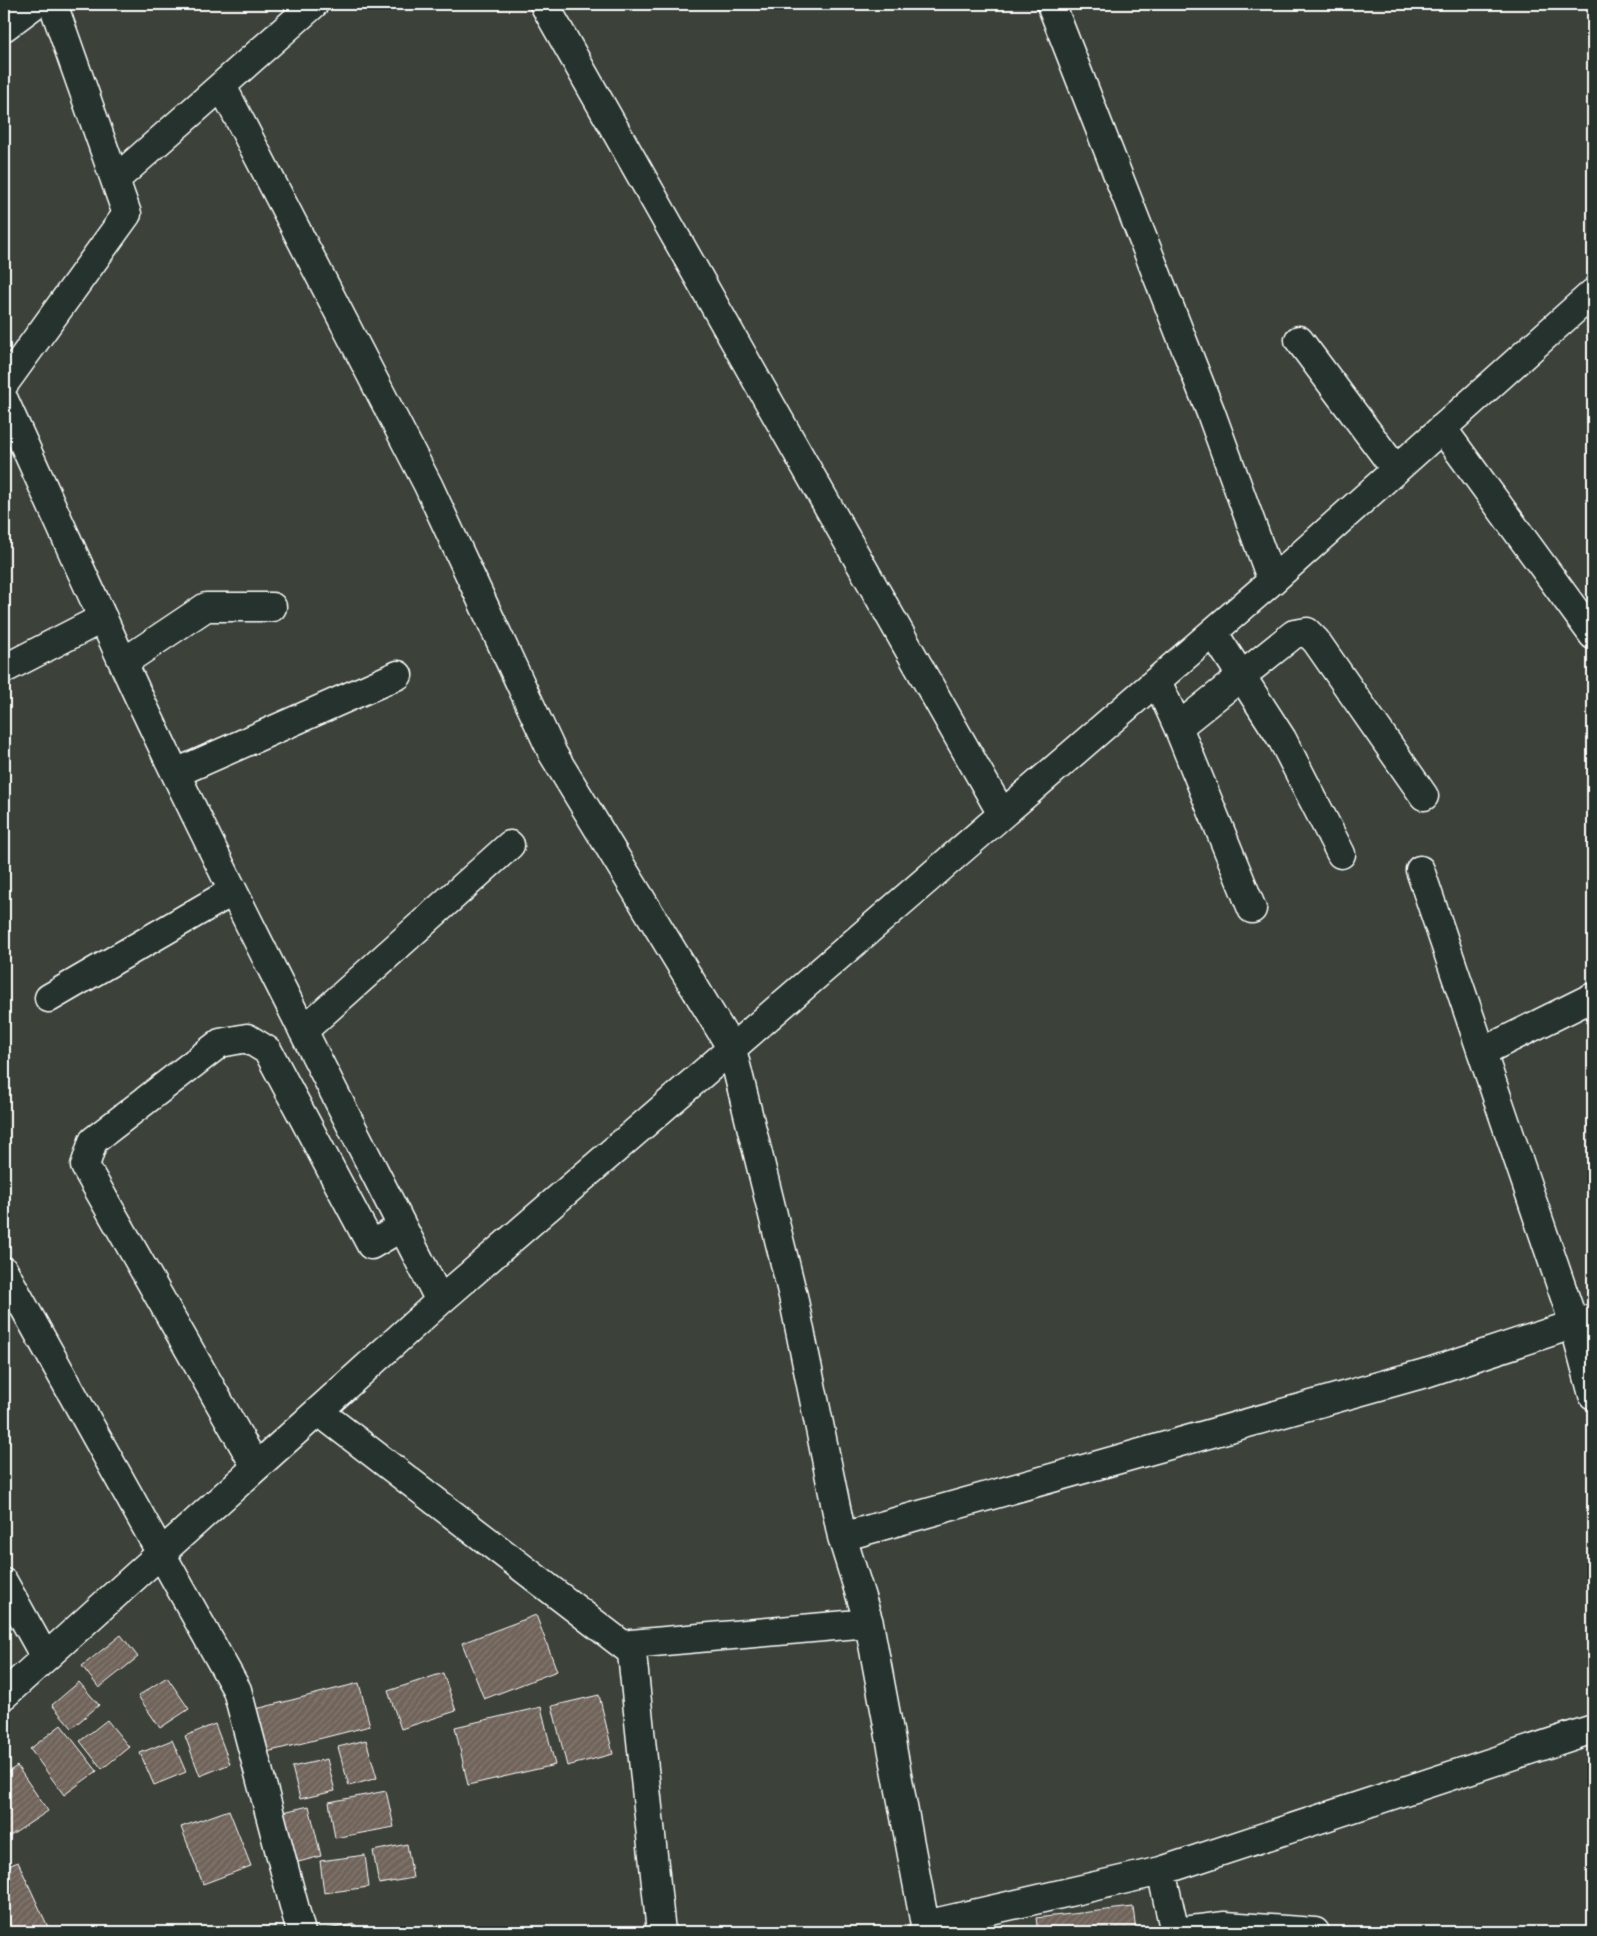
<svg xmlns="http://www.w3.org/2000/svg" width="1597" height="1936" viewBox="0 0 1597 1936" font-family="Kalam,sans-serif">
<defs>
<pattern id="building-hatch" width="6" height="6" patternUnits="userSpaceOnUse" patternTransform="scale(1.25)"><rect width="6" height="6" fill="#6f635a"/><path d="M-1 1l2-2M0 6l6-6M5 7l2-2" fill="none" stroke="#857a73"/></pattern>
</defs>
<rect width="100%" height="100%" fill="#3c413a"/>
<filter id="ink" filterUnits="userSpaceOnUse"><feTurbulence type="fractalNoise" baseFrequency=".02" numOctaves="2"/><feDisplacementMap in="SourceGraphic" scale="10" xChannelSelector="R" yChannelSelector="G"/><feConvolveMatrix kernelMatrix="1 2 1 2 8 2 1 2 1" color-interpolation-filters="sRGB"/></filter>
<g filter="url(#ink)">
<path fill="url(#building-hatch)" stroke="#fff" d="M 536,1615 L 557,1671 L 484,1699 L 462,1643 Z
M 121,1635 L 138,1657 L 99,1688 L 82,1666 Z
M 443,1673 L 456,1711 L 401,1729 L 388,1691 Z
M 167,1677 L 189,1709 L 160,1728 L 138,1696 Z
M 79,1682 L 99,1705 L 72,1728 L 52,1705 Z
M 359,1683 L 370,1726 L 267,1752 L 256,1709 Z
M 599,1695 L 613,1754 L 567,1766 L 552,1706 Z
M 541,1707 L 555,1765 L 468,1785 L 455,1727 Z
M 107,1720 L 129,1747 L 102,1769 L 80,1741 Z
M 215,1724 L 230,1764 L 200,1776 L 185,1736 Z
M 61,1725 L 97,1771 L 64,1795 L 30,1749 Z
M 172,1740 L 186,1772 L 154,1785 L 140,1753 Z
M 366,1740 L 377,1778 L 349,1786 L 338,1747 Z
M 327,1759 L 335,1791 L 300,1799 L 292,1767 Z
M 17,1766 L 48,1811 L 4,1840 L 4,1775 Z
M 386,1791 L 394,1827 L 335,1838 L 329,1802 Z
M 309,1806 L 321,1856 L 291,1864 L 279,1813 Z
M 229,1810 L 251,1866 L 203,1884 L 181,1827 Z
M 407,1844 L 413,1878 L 379,1884 L 373,1851 Z
M 365,1855 L 369,1887 L 324,1893 L 320,1861 Z
M 18,1862 L 48,1927 L 36,1932 L 4,1932 L 4,1868 Z
M 1133,1907 L 1136,1932 L 1038,1932 L 1036,1918 Z
M 355,1924 L 356,1932 L 311,1932 Z"/>
<g fill="none" stroke-linecap="round" stroke-linejoin="round">
<defs>
<path id="minor" d="M 544,4 L 1002,814
M 1051,4 L 1211,413 L 1272,581
M 4,27 L 35,4
M 222,86 L 428,485 L 553,754 L 732,1049 L 793,1296 L 842,1537 L 869,1623 L 925,1925 L 923,1932
M 115,180 L 314,4
M 1299,340 L 1396,470
M 4,384 L 127,214 L 53,4
M 4,400 C 48,497 92,596 137,693 C 234,898 338,1099 440,1301
M 1442,428 L 1593,635
M 1213,632 L 1282,739 L 1341,854
M 124,662 L 206,607 L 272,607
M 4,669 L 103,618
M 1157,681 L 1178,727 L 1252,909
M 1178,727 L 1294,634 L 1307,632 L 1316,641 L 1424,796
M 176,773 L 398,675
M 1420,870 L 1574,1324 L 1593,1395
M 49,998 L 233,891
M 303,1031 L 510,845
M 1482,1052 L 1593,997
M 4,1271 L 237,1690 L 301,1932
M 318,1411 L 632,1652
M 256,1467 L 85,1166 L 93,1141 L 220,1043 L 247,1038 L 268,1051 L 371,1245 L 402,1227
M 842,1537 L 1429,1372 L 1593,1318
M 4,1583 L 45,1657
M 4,1695 L 440,1301 L 1272,581 L 1593,293
M 1161,1871 L 1175,1932
M 925,1925 L 1161,1871 L 1593,1729
M 661,1932 L 631,1644 L 869,1623
M 1175,1932 L 1225,1926 L 1315,1932"/>
</defs>
<use href="#minor" stroke="#fff" stroke-width="31"/>
<use href="#minor" stroke="#26332d" stroke-width="28"/>
</g>
</g>
<rect width="1597" height="1936" fill="none" stroke="#26332d" stroke-width="20"/>
<rect x="10" y="10" width="1577" height="1916" fill="none" stroke="#fff" stroke-width="2" filter="url(#ink)"/>
</svg>
